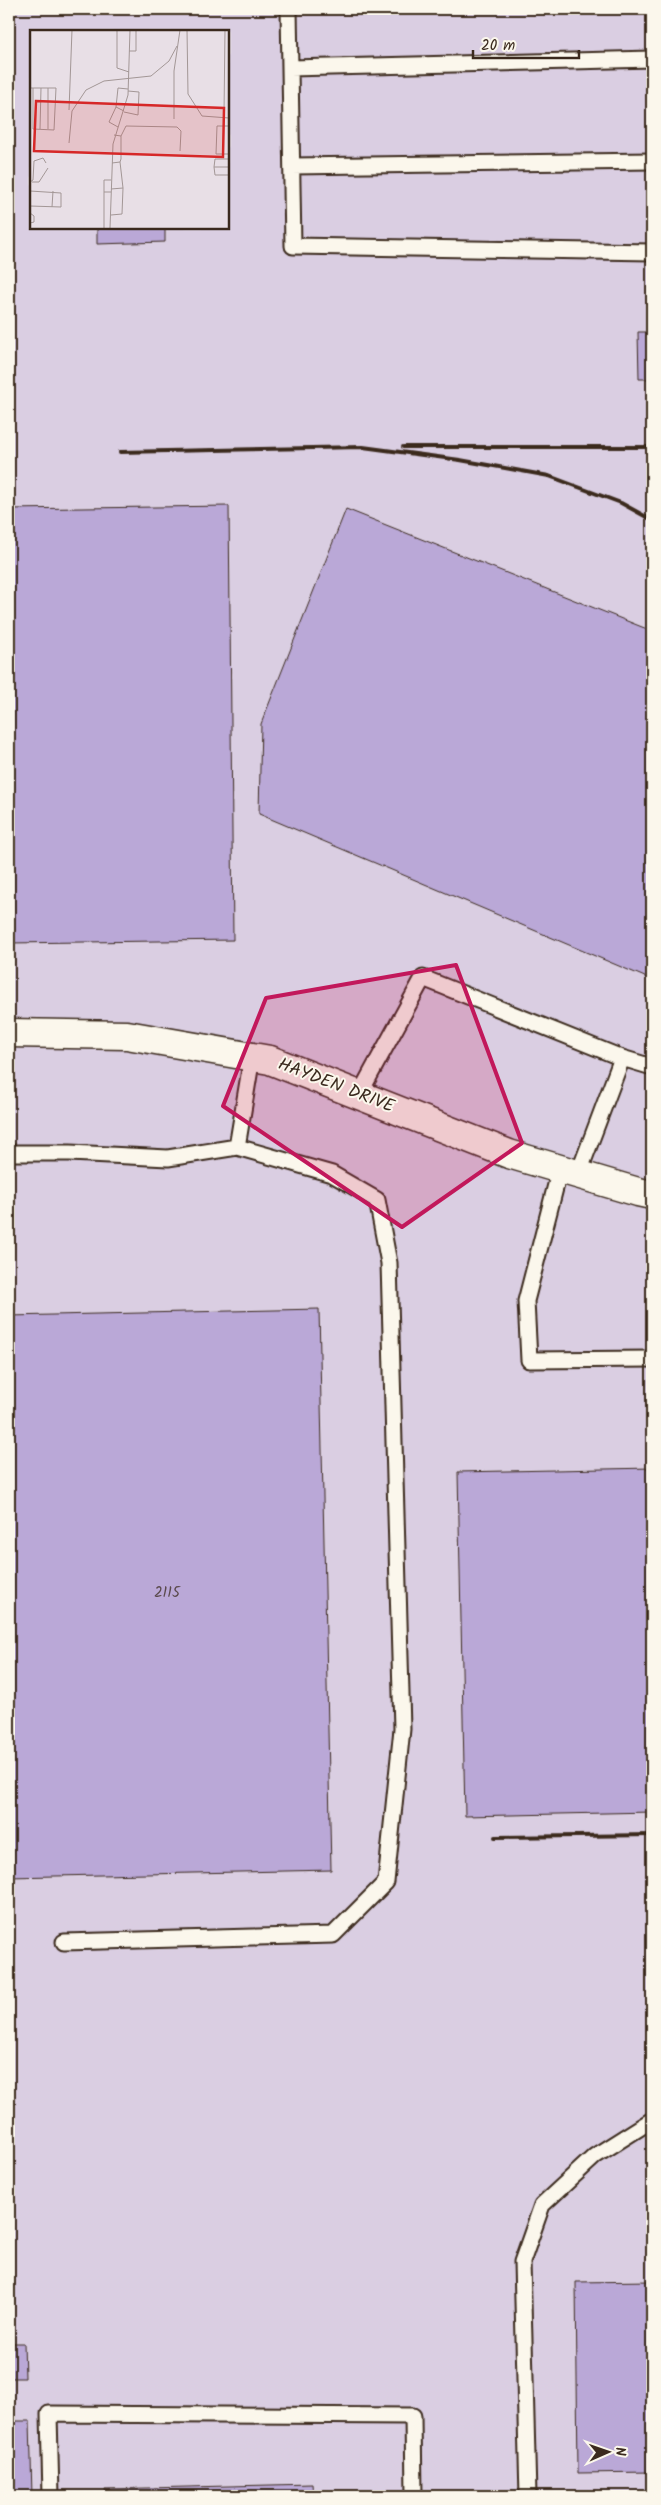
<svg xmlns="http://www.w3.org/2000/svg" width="661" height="2505" viewBox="0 0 661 2505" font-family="Kalam,sans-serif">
<rect width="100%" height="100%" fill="#e8dfe6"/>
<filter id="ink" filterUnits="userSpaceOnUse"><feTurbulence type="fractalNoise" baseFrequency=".02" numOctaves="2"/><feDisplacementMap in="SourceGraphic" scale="10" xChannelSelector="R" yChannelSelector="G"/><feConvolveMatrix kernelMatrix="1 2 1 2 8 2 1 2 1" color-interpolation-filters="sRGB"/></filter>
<g filter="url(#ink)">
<path fill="#dacee2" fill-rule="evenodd" d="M 9,9 L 652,9 L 652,2496 L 9,2496 ZM 31,31 L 228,31 L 228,228 L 31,228 Z"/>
<path fill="#baa8d7" stroke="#3b2a1e" d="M 97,228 L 165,228 L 165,242 L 97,244 Z
M 638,332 L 652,332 L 652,379 L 639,379 Z
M 229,506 L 233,940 L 9,943 L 9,509 Z
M 346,509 L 652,631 L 652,980 L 259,814 L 261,724 Z
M 319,1309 L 331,1870 L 9,1877 L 9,1316 Z
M 652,1468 L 652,1812 L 465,1816 L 458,1472 Z
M 652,2281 L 652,2472 L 578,2473 L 576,2282 Z
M 9,2343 L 24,2343 L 25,2378 L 9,2378 Z
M 9,2421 L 30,2421 L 32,2496 L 9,2496 Z
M 312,2484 L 313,2496 L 106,2496 L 105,2489 Z"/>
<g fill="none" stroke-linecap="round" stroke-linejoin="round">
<defs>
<path id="service" d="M 289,9 L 293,246 L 652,252
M 290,68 L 652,59
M 292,166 L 652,161
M 622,1058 L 652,1067
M 359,1095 L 423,978 L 622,1058 L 578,1175
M 9,1153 L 70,1153 L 168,1158 L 237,1147 L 252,1057
M 560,1169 L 526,1301 L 529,1360 L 652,1359
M 64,1942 L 333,1935 L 386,1882 L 402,1729 L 389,1263 L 377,1200 L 332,1174 L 237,1147
M 51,2496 L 49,2414 L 413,2416 L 414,2496
M 528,2496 L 522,2262 L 542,2205 L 595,2156 L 652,2120"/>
<path id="minor" d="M 9,1033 L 127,1035 L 270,1060 L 509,1154 L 638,1192 L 652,1195"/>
</defs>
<use href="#service" stroke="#3b2a1e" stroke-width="19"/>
<use href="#minor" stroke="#3b2a1e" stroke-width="31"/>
<use href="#service" stroke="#fbf7ec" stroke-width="15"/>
<use href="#minor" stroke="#fbf7ec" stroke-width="28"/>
<path stroke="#3b2a1e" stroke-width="4" d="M 403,447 L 652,447
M 120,452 L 363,447 L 460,460 L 549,476 L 621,503 L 652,520
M 495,1837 L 652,1835"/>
</g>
</g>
<path fill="#c2185b" fill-opacity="0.2" stroke="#c2185b" stroke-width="4" stroke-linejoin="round" d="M 456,965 L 522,1143 L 402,1227 L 223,1106 L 266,998 Z"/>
<g text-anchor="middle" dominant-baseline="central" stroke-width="4" stroke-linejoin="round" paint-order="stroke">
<g font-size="15" fill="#5b4a4c">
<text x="167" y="1593">2115</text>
</g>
<g font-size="18" fill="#3b2a1e" stroke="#fbf7ec">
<text transform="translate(336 1086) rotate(21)">HAYDEN DRIVE</text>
</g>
</g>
<g transform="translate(30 30)">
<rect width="199" height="199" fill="#e8dfe6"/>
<path fill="none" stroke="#a39796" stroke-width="1" d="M 87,0 L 87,38 L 99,42M 157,0 L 158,64 L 172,86 L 199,88M 99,21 L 106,21 L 106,0M 0,58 L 26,58 L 24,100 L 3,99 L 3,58M 86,77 L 88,58 L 98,59M 39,80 L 42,0M 94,82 L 108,85 L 109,62 L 98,61M 194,83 L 195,0M 144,89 L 144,41 L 150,0M 199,96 L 187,96 L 186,124 L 199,124M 88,97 L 79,92 L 86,77 L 94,81M 10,99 L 11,58M 18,99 L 18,58M 91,106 L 96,96 L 147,97 L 151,101 L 150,121M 39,113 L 42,81 L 56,60 L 74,51 L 121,46 L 139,31 L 147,16M 199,129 L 185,129 L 184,137 L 199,137M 90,132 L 93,158M 82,133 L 90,132 L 91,129 L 91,106 L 84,105M 184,137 L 185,145 L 199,145M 0,152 L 3,150 L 4,131 L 13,128 L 16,133M 2,152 L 9,152 L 18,138M 0,161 L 31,163 L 31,177 L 0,176M 74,162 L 74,150 L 81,150M 22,177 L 23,161M 0,183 L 4,186 L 4,192 L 0,193M 81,185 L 92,184 L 93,158 L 81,159M 74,198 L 74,162 L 81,162M 80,198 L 83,114 L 98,65 L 100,0"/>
<path fill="#d62828" fill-opacity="0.15" stroke="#d62828" stroke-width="2.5" d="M 6,71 L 194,78 L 193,127 L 4,121 Z"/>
<rect width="199" height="199" fill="none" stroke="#3b2a1e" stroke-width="2.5"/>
</g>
<rect width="661" height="2505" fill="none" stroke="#fbf7ec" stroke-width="30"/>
<rect x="15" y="15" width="631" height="2475" fill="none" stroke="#3b2a1e" stroke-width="2" filter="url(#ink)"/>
<g transform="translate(608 2452) rotate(88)" stroke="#fbf7ec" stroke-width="4" paint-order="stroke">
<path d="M0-4L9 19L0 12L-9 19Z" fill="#3b2a1e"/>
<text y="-8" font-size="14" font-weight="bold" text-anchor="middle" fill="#3b2a1e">N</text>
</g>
<path d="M473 50v8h106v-8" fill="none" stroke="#3b2a1e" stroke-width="2.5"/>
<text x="481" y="50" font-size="15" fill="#3b2a1e" stroke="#fbf7ec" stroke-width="4" paint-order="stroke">20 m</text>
</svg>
